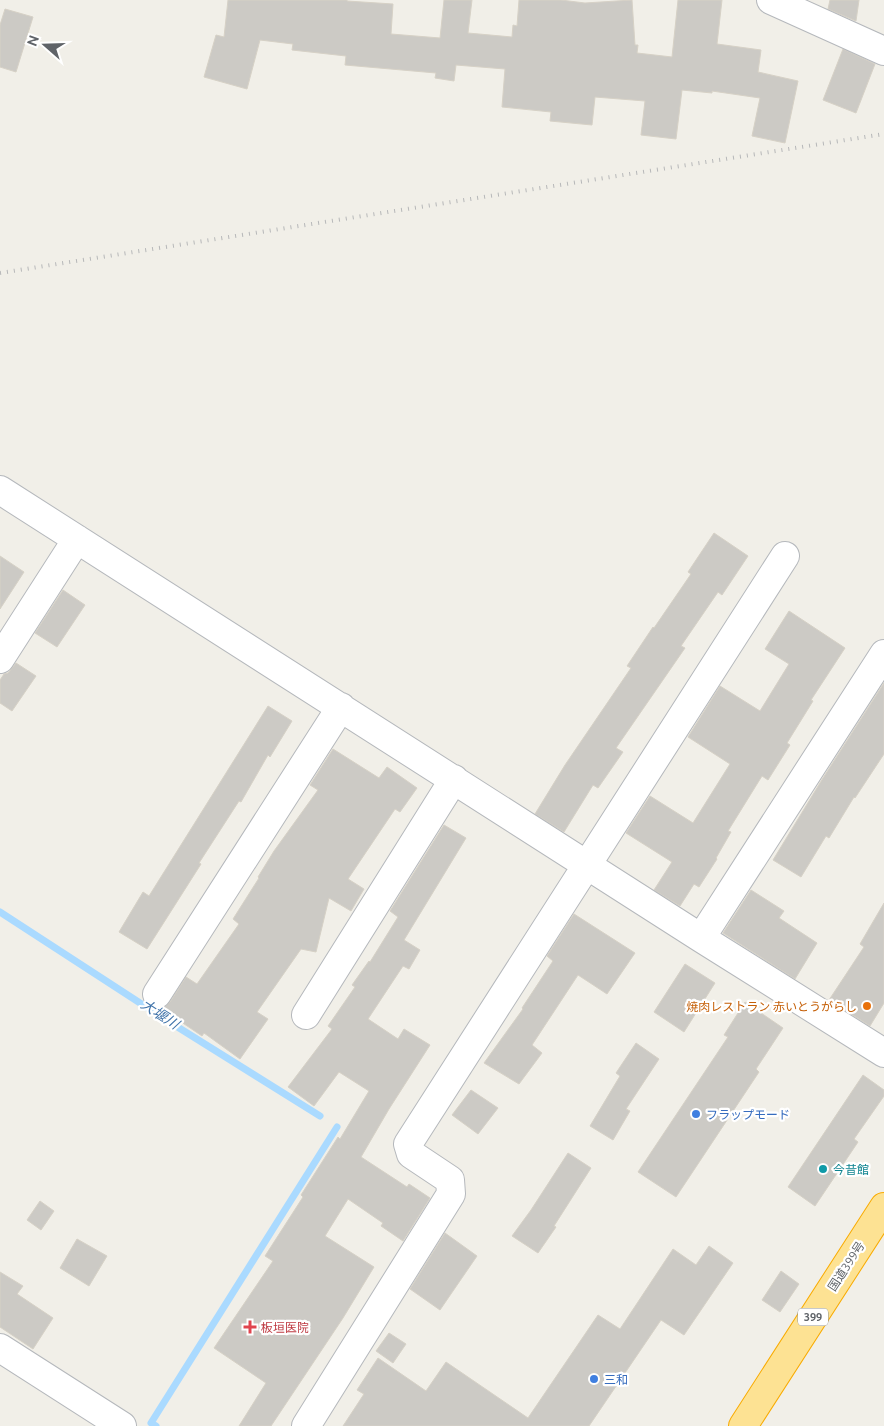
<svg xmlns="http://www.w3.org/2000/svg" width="884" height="1426" viewBox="0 0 884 1426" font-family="Ubuntu,'Noto Sans JP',sans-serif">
<rect width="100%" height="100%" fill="#f1efe8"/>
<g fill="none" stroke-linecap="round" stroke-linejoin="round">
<path stroke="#aadaff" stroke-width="7" d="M 0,912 L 160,1016 L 320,1116
M 156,1426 L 151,1423 L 337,1127"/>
</g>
<path fill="#cccac5" stroke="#d6d1c6" d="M 228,0 L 347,0 L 347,1 L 393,4 L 391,34 L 440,38 L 444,0 L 472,0 L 468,33 L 512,37 L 513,25 L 517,26 L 519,0 L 561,0 L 585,3 L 632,0 L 635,45 L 638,45 L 637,53 L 672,57 L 678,0 L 722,0 L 717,44 L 761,50 L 758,72 L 798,81 L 785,143 L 752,136 L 760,98 L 712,91 L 712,93 L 682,90 L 676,139 L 641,135 L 645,101 L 595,97 L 592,125 L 550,121 L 551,112 L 502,107 L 505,69 L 456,65 L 454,81 L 435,78 L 436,73 L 345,65 L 346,56 L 292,50 L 293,44 L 260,40 L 247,89 L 204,77 L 216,35 L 224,37 Z
M 830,0 L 859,0 L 856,21 L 828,9 Z
M 5,9 L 33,17 L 16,72 L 0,67 L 0,25 Z
M 843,49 L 875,64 L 856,113 L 823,100 Z
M 714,533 L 748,556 L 722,595 L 718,592 L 681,646 L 685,648 L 616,748 L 623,752 L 598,788 L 593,785 L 564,832 L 535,814 L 565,765 L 631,668 L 627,666 L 653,627 L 654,628 L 691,574 L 688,572 Z
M 0,556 L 24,572 L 0,609 Z
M 63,590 L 85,605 L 57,647 L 35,633 Z
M 789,611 L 845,648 L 811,700 L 813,701 L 787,743 L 790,745 L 768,780 L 762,776 L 728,831 L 731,832 L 716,858 L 717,859 L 699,887 L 694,884 L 680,906 L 654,890 L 672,862 L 626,833 L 650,796 L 693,823 L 730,764 L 688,737 L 720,686 L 760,711 L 789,664 L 765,649 Z
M 16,663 L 36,676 L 12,711 L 0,703 L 0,680 L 4,674 L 8,673 Z
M 884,683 L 884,754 L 855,798 L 854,797 L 829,838 L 826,836 L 801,877 L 773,860 L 823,778 Z
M 268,706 L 292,721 L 270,757 L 268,755 L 241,802 L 239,801 L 199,863 L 201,864 L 147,949 L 119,932 L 143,892 L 149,896 Z
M 333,749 L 379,778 L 387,767 L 417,788 L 400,812 L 395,809 L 348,879 L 364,889 L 351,911 L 329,898 L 316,952 L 301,949 L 257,1012 L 268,1019 L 240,1059 L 204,1033 L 202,1036 L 162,1009 L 170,1002 L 186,977 L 197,984 L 239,924 L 233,919 L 259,878 L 258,877 L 274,851 L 318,790 L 310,785 Z
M 444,825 L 466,838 L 404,940 L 420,950 L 409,969 L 403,966 L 368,1019 L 398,1039 L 404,1029 L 430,1045 L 389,1109 L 361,1157 L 407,1187 L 409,1184 L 430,1198 L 403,1241 L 381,1226 L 383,1223 L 348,1199 L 325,1236 L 374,1267 L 343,1318 L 271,1426 L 239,1426 L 266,1383 L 214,1348 L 273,1261 L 265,1256 L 303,1197 L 301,1195 L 338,1137 L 340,1139 L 369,1091 L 339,1072 L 314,1106 L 288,1087 L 332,1029 L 328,1026 L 355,987 L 352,985 L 369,961 L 370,962 L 398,917 L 390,911 Z
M 751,890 L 784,911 L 779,918 L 817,943 L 795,979 L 723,933 Z
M 884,903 L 884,1003 L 870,1026 L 829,1000 L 864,947 L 860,944 Z
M 574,914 L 635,953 L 607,994 L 578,975 L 532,1045 L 542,1053 L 519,1084 L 484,1063 L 523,1009 L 522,1008 L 553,961 L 547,956 Z
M 685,964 L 715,983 L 684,1032 L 654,1012 Z
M 745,1002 L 783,1028 L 756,1069 L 759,1072 L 676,1197 L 638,1172 L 728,1037 L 724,1035 Z
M 636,1043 L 659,1059 L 626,1109 L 630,1111 L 613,1140 L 590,1126 L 620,1076 L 616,1073 Z
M 863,1075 L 884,1090 L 884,1096 L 854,1139 L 858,1142 L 815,1206 L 788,1187 Z
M 471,1090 L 498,1108 L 478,1134 L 452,1115 Z
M 568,1153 L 591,1168 L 554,1226 L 556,1227 L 538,1253 L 512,1236 L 531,1210 Z
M 40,1201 L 54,1211 L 41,1230 L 27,1220 Z
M 445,1233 L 477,1256 L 440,1310 L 410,1289 Z
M 77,1239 L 107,1256 L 89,1286 L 60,1268 Z
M 709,1246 L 733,1263 L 684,1335 L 661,1320 L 589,1426 L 343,1426 L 364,1394 L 357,1390 L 378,1358 L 426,1391 L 446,1362 L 528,1418 L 598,1315 L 620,1329 L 673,1249 L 696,1265 Z
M 781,1271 L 799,1284 L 780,1312 L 762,1300 Z
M 0,1272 L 23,1286 L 17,1294 L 53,1318 L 33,1349 L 0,1327 Z
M 389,1333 L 406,1344 L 393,1363 L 376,1351 Z"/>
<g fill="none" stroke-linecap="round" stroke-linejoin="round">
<defs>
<path id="minor" d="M 771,0 L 884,51
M 0,490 L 701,938 L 884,1053
M 0,659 L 77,539
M 701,938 L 884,654
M 157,994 L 341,707
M 306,1015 L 454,779
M 0,1348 L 122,1426
M 306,1426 L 451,1194 L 450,1180 L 411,1154 L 408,1144 L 785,556"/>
<path id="highway" d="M 743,1426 L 884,1207"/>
</defs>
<use href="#minor" stroke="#b5b8bc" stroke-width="30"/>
<use href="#highway" stroke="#f9ab00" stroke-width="30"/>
<use href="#minor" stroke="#fff" stroke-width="28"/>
<use href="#highway" stroke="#fde293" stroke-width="28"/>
<path stroke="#b6b7b8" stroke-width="4" stroke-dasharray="1 6" stroke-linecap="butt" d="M 0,273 L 884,134"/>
</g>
<circle fill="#e8710a" stroke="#fff" stroke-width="2" cx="867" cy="1006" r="5"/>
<g fill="#3f7fe0" stroke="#fff" stroke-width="2">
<circle cx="696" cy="1114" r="5"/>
<circle cx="594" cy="1379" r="5"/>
</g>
<circle fill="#0f9aa8" stroke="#fff" stroke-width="2" cx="823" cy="1169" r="5"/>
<path fill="#e0444e" stroke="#fff" stroke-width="2" d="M247.5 1319.5h5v5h5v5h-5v5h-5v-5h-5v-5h5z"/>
<g text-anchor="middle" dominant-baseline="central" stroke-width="4.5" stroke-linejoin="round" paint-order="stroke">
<rect fill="#fff" stroke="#8f9295" stroke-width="1" x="798" y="1308.5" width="30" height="17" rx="4"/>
<g font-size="11" font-weight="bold" fill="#5f6368">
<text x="813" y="1317">399</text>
</g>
<g font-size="12" fill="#c56008" stroke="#fff" text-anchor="end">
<text x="857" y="1006">焼肉レストラン 赤いとうがらし</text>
</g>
<g font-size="12" fill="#366cbe" stroke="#fff" text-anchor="start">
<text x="706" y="1114">フラップモード</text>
<text x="604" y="1379">三和</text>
</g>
<g font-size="12" fill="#0d838f" stroke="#fff" text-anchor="start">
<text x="833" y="1169">今昔館</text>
</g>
<g font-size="12" fill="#5f6368" stroke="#fff">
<text transform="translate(846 1266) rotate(-57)">国道399号</text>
</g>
<g font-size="12" fill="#be3a42" stroke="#fff" text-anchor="start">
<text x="261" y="1327">板垣医院</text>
</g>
<g font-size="14" font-style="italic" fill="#4174aa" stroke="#fff">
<text transform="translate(160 1014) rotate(33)">大堰川</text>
</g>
</g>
<g transform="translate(45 45) rotate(290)" stroke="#ffffff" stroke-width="4" paint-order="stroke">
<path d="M0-4L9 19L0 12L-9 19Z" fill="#5f6368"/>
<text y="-8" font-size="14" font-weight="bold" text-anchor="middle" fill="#5f6368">N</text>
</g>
</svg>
